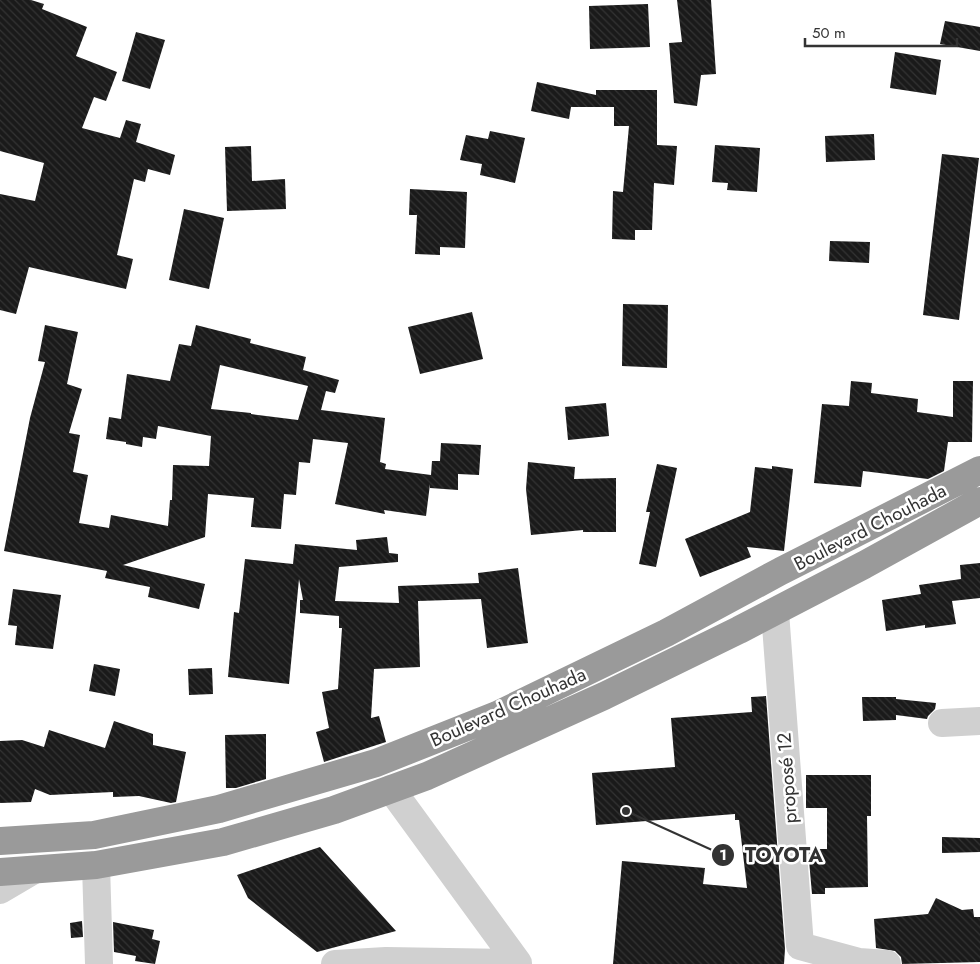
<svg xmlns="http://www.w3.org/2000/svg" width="980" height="964" viewBox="0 0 980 964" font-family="Jost,sans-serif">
<defs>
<pattern id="building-back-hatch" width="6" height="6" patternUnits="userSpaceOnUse" patternTransform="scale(1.25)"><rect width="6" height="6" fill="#1a1a1a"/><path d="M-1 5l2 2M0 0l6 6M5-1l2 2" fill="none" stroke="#333"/></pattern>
</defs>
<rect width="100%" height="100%" fill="#fff"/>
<path fill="url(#building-back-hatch)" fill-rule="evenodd" d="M 0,0 L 31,0 L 44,4 L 42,9 L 87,27 L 76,56 L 117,72 L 106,101 L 94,97 L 82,128 L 120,138 L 126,120 L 141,124 L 136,142 L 175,155 L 170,175 L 148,169 L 145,182 L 134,179 L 117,255 L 133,259 L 126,289 L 29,267 L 16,314 L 0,310 L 0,194 L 35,201 L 44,163 L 0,151 Z
M 677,0 L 711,0 L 716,74 L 701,75 L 697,106 L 674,103 L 669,43 L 682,42 Z
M 648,4 L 650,47 L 590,49 L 589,6 Z
M 945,21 L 980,27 L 980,51 L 940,44 Z
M 136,32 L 165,40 L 150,89 L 122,81 Z
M 895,52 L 941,60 L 936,95 L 890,88 Z
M 537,82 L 596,95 L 596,90 L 657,90 L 657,145 L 677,146 L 674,185 L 654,183 L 652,230 L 635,230 L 635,240 L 612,239 L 613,191 L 623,192 L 629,126 L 614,126 L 614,107 L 571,107 L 569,119 L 531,111 Z
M 490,131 L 525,138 L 515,183 L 480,175 L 482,164 L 460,160 L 466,135 L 488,139 Z
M 874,134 L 875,160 L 826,162 L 825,136 Z
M 715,145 L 760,148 L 757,192 L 727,190 L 728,183 L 712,182 Z
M 251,146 L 252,181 L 285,179 L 286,209 L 227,211 L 225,147 Z
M 942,154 L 979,158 L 959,320 L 923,315 Z
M 410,189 L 467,192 L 465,248 L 440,247 L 440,255 L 415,254 L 417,215 L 409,215 Z
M 184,209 L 224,218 L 209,289 L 169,280 Z
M 830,241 L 870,242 L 869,263 L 829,261 Z
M 623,304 L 668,305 L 667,368 L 622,366 Z
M 472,312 L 483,359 L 420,374 L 408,327 Z
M 45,325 L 78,332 L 67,384 L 82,389 L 69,433 L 80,435 L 73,472 L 88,475 L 79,523 L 109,528 L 111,515 L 168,526 L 170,500 L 172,500 L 173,465 L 209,466 L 211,436 L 158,426 L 156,439 L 143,437 L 142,447 L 126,444 L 126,442 L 106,439 L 109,417 L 121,419 L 127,374 L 170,381 L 179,344 L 191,346 L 196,325 L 251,339 L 250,343 L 306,357 L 303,370 L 339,380 L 335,393 L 326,391 L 321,410 L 385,418 L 380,462 L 386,464 L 385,469 L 431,475 L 432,461 L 440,461 L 441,443 L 481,445 L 479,475 L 458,474 L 458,490 L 430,488 L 430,484 L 426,516 L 384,510 L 385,514 L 335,504 L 348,443 L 313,439 L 310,463 L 299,462 L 296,495 L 284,494 L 281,529 L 251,527 L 254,498 L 208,494 L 205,537 L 123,565 L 205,584 L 199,609 L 148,597 L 150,587 L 105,578 L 107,571 L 4,551 L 30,418 L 45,362 L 38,361 ZM 220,365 L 308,386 L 298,420 L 251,414 L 251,413 L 211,409 Z
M 851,381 L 872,383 L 871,393 L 918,399 L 917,412 L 953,417 L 953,381 L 973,381 L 972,442 L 948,442 L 944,471 L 928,479 L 863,471 L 861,487 L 814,483 L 822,404 L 849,406 Z
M 606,403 L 609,436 L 568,440 L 565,407 Z
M 528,462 L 575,467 L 574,479 L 616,478 L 616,532 L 583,532 L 583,530 L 531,535 L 526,489 Z
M 657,464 L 677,468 L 656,567 L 639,564 L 650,512 L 646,512 Z
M 772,466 L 793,469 L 784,551 L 747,547 L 751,557 L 700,577 L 685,539 L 750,512 L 755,467 L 772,469 Z
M 387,537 L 389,553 L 398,554 L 398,562 L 339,567 L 335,601 L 399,603 L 398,586 L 479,583 L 478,573 L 518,568 L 528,643 L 487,648 L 481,599 L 418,601 L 420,667 L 374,669 L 371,718 L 379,716 L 386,742 L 324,762 L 316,732 L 329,728 L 322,692 L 338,689 L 342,628 L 339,628 L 339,616 L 300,613 L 300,600 L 303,600 L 299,579 L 289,684 L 228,677 L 234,612 L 239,613 L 245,559 L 293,564 L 295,544 L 357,550 L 356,540 Z
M 980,563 L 980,598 L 952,601 L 956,624 L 925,628 L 925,625 L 886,631 L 882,600 L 921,594 L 919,585 L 961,579 L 960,565 Z
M 13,589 L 61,595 L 53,649 L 15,645 L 17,626 L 8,625 Z
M 94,664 L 120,669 L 115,696 L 89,691 Z
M 212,668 L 213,694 L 189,695 L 188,669 Z
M 766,696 L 785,949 L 784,964 L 613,964 L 622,861 L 705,868 L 703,884 L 747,888 L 739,820 L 735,820 L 735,814 L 596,825 L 592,773 L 675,767 L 671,718 L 752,712 L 751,697 Z
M 862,697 L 896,697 L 896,699 L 936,703 L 935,709 L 928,716 L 927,719 L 896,715 L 896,720 L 863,721 Z
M 114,721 L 153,734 L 153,745 L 186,752 L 176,802 L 171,803 L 139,796 L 113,797 L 113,792 L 50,795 L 35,789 L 31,802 L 0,803 L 0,741 L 22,740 L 44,747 L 49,730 L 105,748 Z
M 266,734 L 266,779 L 236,788 L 226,788 L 225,735 Z
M 806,775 L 871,775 L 871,816 L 867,816 L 868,887 L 825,888 L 825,894 L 812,894 L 808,849 L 827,849 L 827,808 L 806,808 Z
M 942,837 L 980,838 L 980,852 L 942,853 Z
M 320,847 L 396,931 L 317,952 L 248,898 L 237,875 Z
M 936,898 L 962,910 L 973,909 L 974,917 L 980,917 L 980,962 L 902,964 L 901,957 L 895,951 L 876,948 L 874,919 L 928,914 Z
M 82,921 L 83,937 L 71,938 L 70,923 Z
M 113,922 L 154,930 L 152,939 L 160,941 L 155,964 L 135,961 L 136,956 L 114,952 Z"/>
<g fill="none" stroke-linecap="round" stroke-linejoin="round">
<path stroke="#d0d0d0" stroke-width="28" d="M 775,612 L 800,946 L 859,962 L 887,964
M 942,723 L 980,721
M 96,865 L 99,964
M 0,890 L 34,870
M 386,961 L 518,963 L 391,789
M 335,964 L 386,961 L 387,964"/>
<path stroke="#9a9a9a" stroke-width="28" d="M 0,841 L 94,835 L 219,809 L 376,763 L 497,715 L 666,633 L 781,571 L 980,470
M 0,872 L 96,865 L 223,842 L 334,810 L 427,776 L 604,696 L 739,630 L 864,565 L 980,501"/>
</g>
<g text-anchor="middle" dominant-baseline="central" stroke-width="5" stroke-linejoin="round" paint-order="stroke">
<g font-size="19" fill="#333" stroke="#fff">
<text transform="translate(870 527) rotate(-27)">Boulevard Chouhada</text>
<text transform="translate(508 707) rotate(-24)">Boulevard Chouhada</text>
<text transform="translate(787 778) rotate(-94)">proposé 12</text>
</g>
</g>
<path fill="none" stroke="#333" stroke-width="2" d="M626 811L723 855"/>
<g fill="#333" stroke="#fff" stroke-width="2">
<circle cx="626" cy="811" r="5"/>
<circle cx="723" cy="855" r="12"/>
</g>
<g font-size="15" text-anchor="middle" font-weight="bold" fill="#fff">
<text x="723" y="860">1</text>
</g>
<g font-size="20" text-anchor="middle" font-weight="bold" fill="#333" stroke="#fff" stroke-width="5" stroke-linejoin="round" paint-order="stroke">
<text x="784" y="862">TOYOTA</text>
</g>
<path d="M805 38v8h152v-8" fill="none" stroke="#333333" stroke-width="2.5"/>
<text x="812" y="38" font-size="15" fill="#333333" stroke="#ffffff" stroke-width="4" paint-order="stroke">50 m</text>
</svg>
